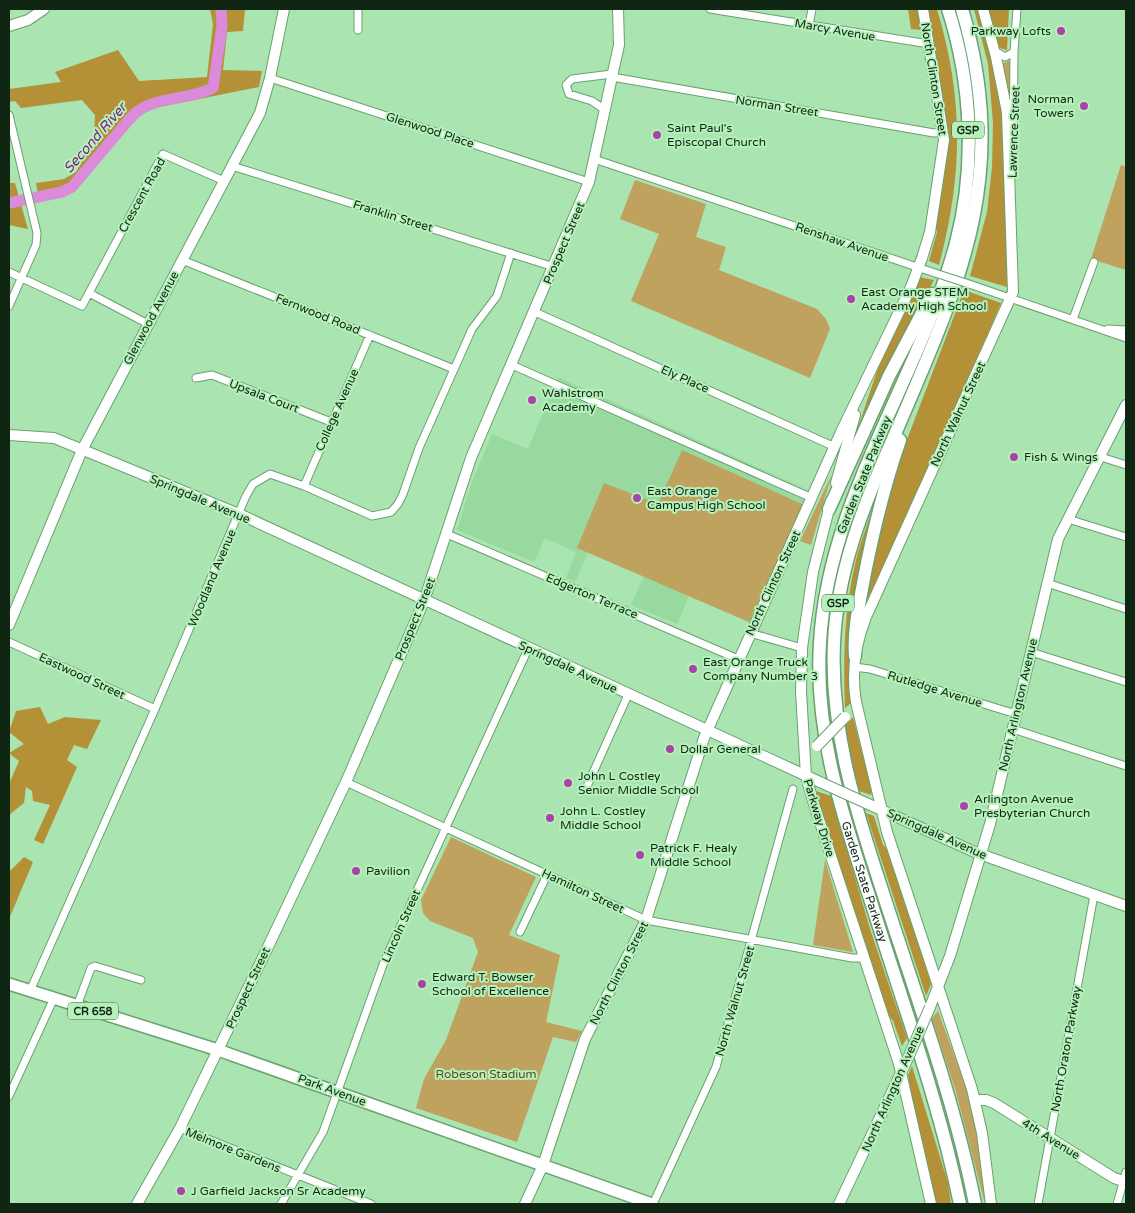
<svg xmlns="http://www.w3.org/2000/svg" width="1135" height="1213" viewBox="0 0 1135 1213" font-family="'Varela Round',sans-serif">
<rect width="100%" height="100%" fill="#aae4b0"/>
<path fill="#98d9a0" d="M 558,377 L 810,491 L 749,622 L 689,596 L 677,624 L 631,605 L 644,576 L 588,552 L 575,582 L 566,578 L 576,552 L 545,538 L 534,562 L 457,530 L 472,482 L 492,434 L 528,449 Z"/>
<path fill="#bea25e" d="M 1012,60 L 1012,118 L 1001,64 Z
M 1121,165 L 1126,167 L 1126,270 L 1091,259 Z
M 635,180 L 706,204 L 696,237 L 726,247 L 719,270 L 817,309 L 826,319 L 830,329 L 810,378 L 631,301 L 659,234 L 620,219 Z
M 682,450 L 804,505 L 749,622 L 577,548 L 604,483 L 658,504 Z
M 832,474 L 811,545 L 800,541 Z
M 451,837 L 536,877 L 509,935 L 560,955 L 546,1022 L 582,1031 L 576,1042 L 553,1037 L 517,1142 L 416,1108 L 424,1079 L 446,1040 L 478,952 L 473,938 L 430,921 L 423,913 L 421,900 Z
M 825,860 L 853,952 L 813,945 Z
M 938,1011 L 967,1090 L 980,1143 L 985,1204 L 956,1092 L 932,1018 Z"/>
<path fill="#b49137" d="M 210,9 L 245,9 L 243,31 L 227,32 L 223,70 L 262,71 L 259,87 L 145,110 L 76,186 L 38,195 L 36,183 L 64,179 L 76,172 L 94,139 L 95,115 L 82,100 L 21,108 L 15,101 L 9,102 L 9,89 L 61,82 L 55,72 L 118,50 L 139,81 L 207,77 L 213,24 Z
M 908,9 L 918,9 L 921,30 L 911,29 Z
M 928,9 L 937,9 C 964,99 963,175 939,265 L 929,261 L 937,232 L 935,224 L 945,165 L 947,126 Z
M 974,9 L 979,9 L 1002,100 L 1007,146 L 1007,287 L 970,276 L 987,212 L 992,167 L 993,123 L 988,64 Z
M 987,9 L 1009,9 L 1007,50 L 999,48 Z
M 9,183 L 15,183 L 28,229 L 9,225 Z
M 919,277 L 934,280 L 889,361 L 847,460 L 878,368 Z
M 964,290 L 1001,303 L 931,466 L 869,599 L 863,599 L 895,471 Z
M 882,483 L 851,703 L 845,708 C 843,657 844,606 857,556 C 864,531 874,507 882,483 Z
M 40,707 L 48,724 L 65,717 L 101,720 L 87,749 L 74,745 L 67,760 L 77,767 L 43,844 L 34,840 L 50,805 L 33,801 L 32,791 L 26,787 L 24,803 L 9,815 L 9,784 L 19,761 L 9,753 L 24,744 L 9,732 L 16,711 Z
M 853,717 L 872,791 L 871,795 L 856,790 L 848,754 L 845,726 Z
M 816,791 L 831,796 L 871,932 L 907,1038 L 902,1046 L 893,1021 L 887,1013 L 816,795 Z
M 866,813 L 874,816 L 883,845 L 889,850 L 933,980 L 926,996 Z
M 24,857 L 33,862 L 9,919 L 9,872 Z
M 912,1066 L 948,1183 L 951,1204 L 936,1204 L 920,1147 L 908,1075 Z"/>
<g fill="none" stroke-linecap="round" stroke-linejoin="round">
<path stroke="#dc8bdb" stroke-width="11" d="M 9,203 L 62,192 L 72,187 L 132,116 C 154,95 187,101 213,88 L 222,26 L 221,9"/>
<defs>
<path id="street" d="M 710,9 L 929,44
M 809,25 L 812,9
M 358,30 L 358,9
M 995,51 L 1005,57 L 1014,52
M 612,77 L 934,133 L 943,132
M 270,78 L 589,182
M 605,110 L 592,101 L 569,94 L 566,85 L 572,79 L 612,74
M 9,115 L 37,233 L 36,245 L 9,306
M 594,159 L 935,273
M 232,166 L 554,267
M 1013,169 L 1014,52 L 1017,9
M 182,260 L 454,369
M 9,272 L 82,306 L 163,154 L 224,181
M 969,284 L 1126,338
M 89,293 L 148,324
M 535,312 L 835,447
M 1073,319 L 1094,262
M 1108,329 L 1126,330
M 512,365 L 812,498
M 196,378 L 212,375 L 331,422
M 1101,457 L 1126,465
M 304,486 L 370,335
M 1068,519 L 1126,537
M 447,534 L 738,659
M 1047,583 L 1126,609
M 750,633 L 802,648
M 9,642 L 155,709
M 1031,652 L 1126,682
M 854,667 L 870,669 L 1016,714
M 1013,729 L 1126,766
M 346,782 L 646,920 L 852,958 L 864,958
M 588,784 L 628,695
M 520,932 L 547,875
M 30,991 L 155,709 L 246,496 L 253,484 L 270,474 L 304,486 L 372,516 L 391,512 L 398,504 L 403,494 L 419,448 L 472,329 L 497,296 L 511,253
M 77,1006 L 91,968 L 95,966 L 141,980
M 9,1096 L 54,998
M 180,1128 L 371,1204
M 281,1204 L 323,1132 L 384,962 L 528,649
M 653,1204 L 716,1067 L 793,789
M 1038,1204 L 1094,895
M 1117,1204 L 1126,1172"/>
<path id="secondary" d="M 983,9 L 996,57 L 1007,112 L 1013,292 L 866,617 C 855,645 851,672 856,702 L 887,832 L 972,1089 L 982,1133 L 991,1204
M 9,26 L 28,20 L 44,9
M 9,435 L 54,438 L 239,514 L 822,783
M 836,483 L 855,415
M 831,501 L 813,572 L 802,648 L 801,692 L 806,776 L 813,801 L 899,1064 L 931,1204
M 9,625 L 82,450 L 260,113 L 270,78 L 284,9
M 866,803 L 977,853 L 1126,906
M 930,1007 L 950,956 L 990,824 L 1058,539 L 1126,405
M 975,1100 L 986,1100 L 994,1103 L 1114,1178 L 1126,1182
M 137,1204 L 180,1128 L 267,949 L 346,782 L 424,601 L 471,458 L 589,182 L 619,45 L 618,9
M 525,1204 L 543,1165 L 585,1039 L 646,920 L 704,738 L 841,432 L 911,287 L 922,258 L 930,232 L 944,140 L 923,9
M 839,1204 L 909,1056"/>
<path id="primary" d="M 9,984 L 218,1050 L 652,1204"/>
<g id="highway">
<path id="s1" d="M 948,9 C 972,84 976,167 956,243 C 919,380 828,498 820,643 C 814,735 844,819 872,905 C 903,1004 939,1102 960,1204"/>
<path d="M 962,9 C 1012,179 958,287 892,441 C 863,506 837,572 834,643 C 830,731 856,811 883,893 C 916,996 954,1098 975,1204"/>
<path d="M 829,509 L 889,376 L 932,294"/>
<path d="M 855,656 C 853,628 860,601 865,573 C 874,528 885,483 900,440"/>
</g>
</defs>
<use href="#street" stroke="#69a170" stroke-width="9"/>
<use href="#secondary" stroke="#69a170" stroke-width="12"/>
<use href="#primary" stroke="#69a170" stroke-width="14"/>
<use href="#highway" stroke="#69a170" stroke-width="15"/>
<use href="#street" stroke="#fff" stroke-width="7"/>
<use href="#secondary" stroke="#fff" stroke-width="10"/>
<use href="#primary" stroke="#fff" stroke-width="11"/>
<use href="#highway" stroke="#fff" stroke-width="12"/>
<defs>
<path id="street-bridge" d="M 935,273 L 969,284"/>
<path id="secondary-bridge" d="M 817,746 L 845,717
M 822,783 L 866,803
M 909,1056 L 930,1007"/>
</defs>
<use href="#street-bridge" stroke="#69a170" stroke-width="9" stroke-linecap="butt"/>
<use href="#secondary-bridge" stroke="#69a170" stroke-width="12" stroke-linecap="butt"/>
<use href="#street-bridge" stroke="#fff" stroke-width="7"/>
<use href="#secondary-bridge" stroke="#fff" stroke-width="10"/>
</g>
<g fill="#a843a8" stroke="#b6f1bc" stroke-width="2">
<circle cx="1061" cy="31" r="5"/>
<circle cx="1084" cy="106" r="5"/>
<circle cx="657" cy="135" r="5"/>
<circle cx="851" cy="299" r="5"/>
<circle cx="532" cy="400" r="5"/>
<circle cx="1014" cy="457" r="5"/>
<circle cx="637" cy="498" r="5"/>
<circle cx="693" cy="669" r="5"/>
<circle cx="670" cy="749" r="5"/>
<circle cx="568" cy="783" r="5"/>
<circle cx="964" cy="806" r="5"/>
<circle cx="550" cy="818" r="5"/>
<circle cx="640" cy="855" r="5"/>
<circle cx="356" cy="871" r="5"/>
<circle cx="422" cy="984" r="5"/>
<circle cx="181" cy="1191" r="5"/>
</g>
<g text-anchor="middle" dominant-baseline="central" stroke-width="4" stroke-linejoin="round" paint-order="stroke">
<g fill="#b6f1bc" stroke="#416346" stroke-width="1">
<rect x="952" y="121.5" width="32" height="17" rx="4"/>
<rect x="822" y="594.5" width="32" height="17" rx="4"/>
<rect x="68" y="1002.5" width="50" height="17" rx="4"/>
</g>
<g font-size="11" font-weight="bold" fill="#0f2613">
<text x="968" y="130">GSP</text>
<text x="838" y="603">GSP</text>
<text x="93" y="1011">CR 658</text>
</g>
<g font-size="12" fill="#0f2613" stroke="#b6f1bc">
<text transform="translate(835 30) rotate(10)">Marcy Avenue</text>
<text transform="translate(934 79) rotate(81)">North Clinton Street</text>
<text transform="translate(777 106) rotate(9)">Norman Street</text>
<text transform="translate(430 130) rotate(18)">Glenwood Place</text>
<text transform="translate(1014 132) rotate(-88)">Lawrence Street</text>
<text transform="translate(142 195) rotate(-61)">Crescent Road</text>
<text transform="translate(393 216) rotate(17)">Franklin Street</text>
<text transform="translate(842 242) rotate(19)">Renshaw Avenue</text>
<text transform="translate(564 243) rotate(-67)">Prospect Street</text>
<text transform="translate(318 314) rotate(22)">Fernwood Road</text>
<text transform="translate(151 318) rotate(-62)">Glenwood Avenue</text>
<text transform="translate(685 379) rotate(24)">Ely Place</text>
<text transform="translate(264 396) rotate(21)">Upsala Court</text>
<text transform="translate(337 410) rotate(-66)">College Avenue</text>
<text transform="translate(958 414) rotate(-65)">North Walnut Street</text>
<text transform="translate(864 475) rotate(-68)">Garden State Parkway</text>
<text transform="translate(200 499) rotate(23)">Springdale Avenue</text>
<text transform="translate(212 578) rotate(-67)">Woodland Avenue</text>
<text transform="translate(773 583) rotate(-65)">North Clinton Street</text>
<text transform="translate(592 596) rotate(23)">Edgerton Terrace</text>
<text transform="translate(415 619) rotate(-68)">Prospect Street</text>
<text transform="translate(568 667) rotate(25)">Springdale Avenue</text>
<text transform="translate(82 676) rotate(25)">Eastwood Street</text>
<text transform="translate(935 689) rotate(17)">Rutledge Avenue</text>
<text transform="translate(1018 705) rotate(-77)">North Arlington Avenue</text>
<text transform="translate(819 818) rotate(73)">Parkway Drive</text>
<text transform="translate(937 834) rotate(24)">Springdale Avenue</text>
<text stroke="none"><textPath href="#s1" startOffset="906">Garden State Parkway</textPath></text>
<text transform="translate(583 891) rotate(25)">Hamilton Street</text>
<text transform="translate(401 926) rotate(-66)">Lincoln Street</text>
<text transform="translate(619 973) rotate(-63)">North Clinton Street</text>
<text transform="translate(248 988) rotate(-65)">Prospect Street</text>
<text transform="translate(735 1001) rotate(-74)">North Walnut Street</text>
<text transform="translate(1066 1049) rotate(-80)">North Oraton Parkway</text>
<text transform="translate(893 1089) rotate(-66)">North Arlington Avenue</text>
<text transform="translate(332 1090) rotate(20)">Park Avenue</text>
<text transform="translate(1051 1139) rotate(32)">4th Avenue</text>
<text transform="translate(233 1150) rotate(22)">Melmore Gardens</text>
</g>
<g font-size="12" fill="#0f2613" stroke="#b6f1bc" text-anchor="start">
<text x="1051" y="31" text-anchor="end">Parkway Lofts</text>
<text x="1074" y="99" text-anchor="end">Norman<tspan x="1074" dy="14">Towers</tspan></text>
<text x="667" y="128">Saint Paul's<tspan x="667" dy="14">Episcopal Church</tspan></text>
<text x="861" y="292">East Orange STEM<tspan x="861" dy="14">Academy High School</tspan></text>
<text x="542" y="393">Wahlstrom<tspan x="542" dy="14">Academy</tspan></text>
<text x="1024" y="457">Fish &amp; Wings</text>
<text x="647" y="491">East Orange<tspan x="647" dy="14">Campus High School</tspan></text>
<text x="703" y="662">East Orange Truck<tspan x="703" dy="14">Company Number 3</tspan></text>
<text x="680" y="749">Dollar General</text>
<text x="578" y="776">John L Costley<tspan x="578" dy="14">Senior Middle School</tspan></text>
<text x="974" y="799">Arlington Avenue<tspan x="974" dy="14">Presbyterian Church</tspan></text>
<text x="560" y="811">John L. Costley<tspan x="560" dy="14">Middle School</tspan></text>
<text x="650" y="848">Patrick F. Healy<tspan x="650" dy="14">Middle School</tspan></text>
<text x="366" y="871">Pavilion</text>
<text x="432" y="977">Edward T. Bowser<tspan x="432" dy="14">School of Excellence</tspan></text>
<text x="191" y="1191">J Garfield Jackson Sr Academy</text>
</g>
<g font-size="12" fill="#5b4919" stroke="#b6f1bc">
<text x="486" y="1074">Robeson Stadium</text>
</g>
<g font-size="14" font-style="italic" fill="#801f81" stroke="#b6f1bc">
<text transform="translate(95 138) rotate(-49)">Second River</text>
</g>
</g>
<rect width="1135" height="1213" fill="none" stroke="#0f2613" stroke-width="20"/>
</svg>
